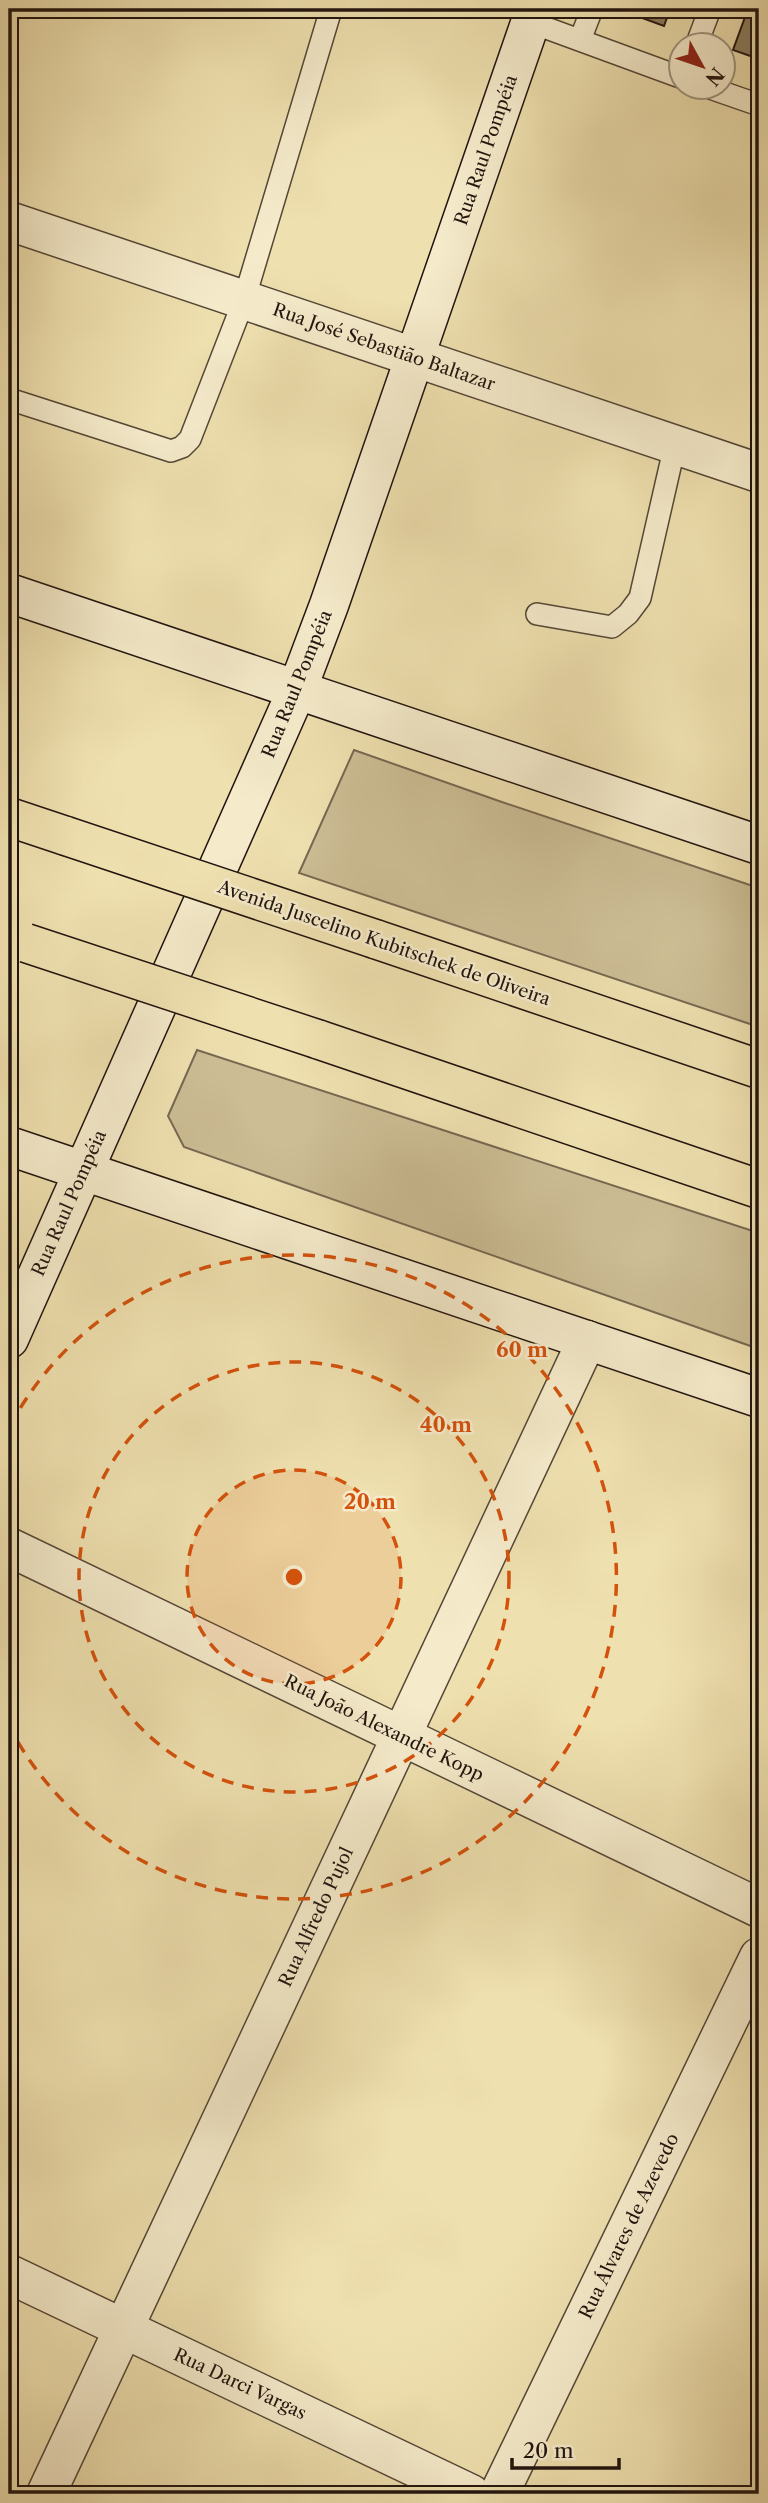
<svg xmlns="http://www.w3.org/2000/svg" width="768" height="2503" viewBox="0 0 768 2503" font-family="'Libre Caslon Text',serif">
<rect width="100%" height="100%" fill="#efe0af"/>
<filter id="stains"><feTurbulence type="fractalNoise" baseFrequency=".00286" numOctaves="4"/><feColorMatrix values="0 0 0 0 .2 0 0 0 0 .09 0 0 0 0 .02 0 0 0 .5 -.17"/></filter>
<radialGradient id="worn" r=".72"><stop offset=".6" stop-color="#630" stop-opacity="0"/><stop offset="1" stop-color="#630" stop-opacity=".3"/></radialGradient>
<path fill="#ccbd94" stroke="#766852" stroke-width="2" d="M 354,750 L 499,801 L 759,888 L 759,1027 L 299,873 Z
M 197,1050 L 759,1233 L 759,1349 L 184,1147 L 168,1116 Z"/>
<path fill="#0003" d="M 626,9 L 672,9 L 669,18 L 663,24 Z
M 750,9 L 759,9 L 759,46 L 752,55 L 735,49 Z"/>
<path fill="#8c7e62" stroke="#21140f" stroke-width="2" d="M 624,9 L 670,9 L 664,26 L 623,11 Z
M 748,9 L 759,9 L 759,40 L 753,57 L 733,50 Z"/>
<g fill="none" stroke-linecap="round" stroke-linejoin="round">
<defs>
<path id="service" d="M 530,22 L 680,77
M 580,40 L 592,9
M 696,46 L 710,9
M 710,88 L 759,105
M 9,399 L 171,451 L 182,447 L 190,439 L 244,300 L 329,16 L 328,9
M 537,614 L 612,627 L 628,614 L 640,598 L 675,445"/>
<path id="minor" d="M 9,221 L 759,473
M 9,1547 L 759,1908
M 46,2494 L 587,1340
M 499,2494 L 759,1957"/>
<path id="tertiary" d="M 9,2274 L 471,2494"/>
<path id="secondary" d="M 9,593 L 759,845
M 9,1146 L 759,1398
M 9,1339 L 297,690 L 329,605 L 535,9"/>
<path id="motorway" d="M 9,817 L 66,836
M 375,939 L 759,1069
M 317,1039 L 759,1189"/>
</defs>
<use href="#service" stroke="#544737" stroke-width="24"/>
<use href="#minor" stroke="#544737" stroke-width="41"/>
<use href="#tertiary" stroke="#544737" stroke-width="41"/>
<use href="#secondary" stroke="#21140f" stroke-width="41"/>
<use href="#motorway" stroke="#21140f" stroke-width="41"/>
<use href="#service" stroke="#f5ebcb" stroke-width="21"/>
<use href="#minor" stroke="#f5ebcb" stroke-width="38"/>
<use href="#tertiary" stroke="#f5ebcb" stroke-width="38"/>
<use href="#secondary" stroke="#f5ebcb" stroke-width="38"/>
<use href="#motorway" stroke="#efe0af" stroke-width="38"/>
<defs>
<path id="motorway-bridge" d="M 66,836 L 375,939
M 26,943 L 317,1039"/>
</defs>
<use href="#motorway-bridge" stroke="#21140f" stroke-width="41" stroke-linecap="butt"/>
<use href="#motorway-bridge" stroke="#efe0af" stroke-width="38"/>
</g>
<circle cx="294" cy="1577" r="107" fill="#d4520c" fill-opacity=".12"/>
<g fill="none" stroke="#d4520c" stroke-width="3.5" stroke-dasharray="12 9">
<circle cx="294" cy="1577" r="107"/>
<circle cx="294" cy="1577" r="215"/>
<path d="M10 1426A322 322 0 1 1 10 1728"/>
</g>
<g text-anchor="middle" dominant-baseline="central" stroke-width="5" stroke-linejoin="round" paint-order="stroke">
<g font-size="18" fill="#21140f" stroke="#f5ebcb">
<text transform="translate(486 150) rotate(-71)">Rua Raul Pompéia</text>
<text transform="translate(384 347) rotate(19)">Rua José Sebastião Baltazar</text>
<text transform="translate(297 684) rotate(-68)">Rua Raul Pompéia</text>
<text transform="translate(384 943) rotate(19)">Avenida Juscelino Kubitschek de Oliveira</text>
<text transform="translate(69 1203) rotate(-66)">Rua Raul Pompéia</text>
<text transform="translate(384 1728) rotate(26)">Rua João Alexandre Kopp</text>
<text transform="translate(316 1917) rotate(-65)">Rua Alfredo Pujol</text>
<text transform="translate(629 2226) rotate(-64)">Rua Álvares de Azevedo</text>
<text transform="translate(240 2384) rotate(25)">Rua Darci Vargas</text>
</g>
</g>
<circle cx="294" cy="1577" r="10" fill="#d4520c" stroke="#f5ebcb" stroke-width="3.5"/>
<g font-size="21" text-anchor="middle" font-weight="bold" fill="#d4520c" stroke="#f5ebcb" stroke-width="5" stroke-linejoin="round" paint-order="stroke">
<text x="522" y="1357">60 m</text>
<text x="446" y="1432">40 m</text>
<text x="370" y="1509">20 m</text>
</g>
<rect width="768" height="2503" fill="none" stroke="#efe0af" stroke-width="35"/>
<rect x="10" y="10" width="747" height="2482" fill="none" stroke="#21140f" stroke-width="3.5"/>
<rect x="18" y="18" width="733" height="2468" fill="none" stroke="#21140f" stroke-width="2"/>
<g transform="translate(702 66) rotate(130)"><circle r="33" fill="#f5ebcb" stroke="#a09580" stroke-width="2"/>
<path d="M0-5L12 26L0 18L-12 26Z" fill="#8f2418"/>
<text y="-10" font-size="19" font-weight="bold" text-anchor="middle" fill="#21140f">N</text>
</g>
<path d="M512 2458v10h107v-10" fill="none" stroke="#21140f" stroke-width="3.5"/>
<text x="523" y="2458" font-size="21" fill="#21140f" stroke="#f5ebcb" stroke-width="5" paint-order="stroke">20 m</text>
<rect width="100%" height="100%" filter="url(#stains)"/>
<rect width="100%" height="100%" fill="url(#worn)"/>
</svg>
